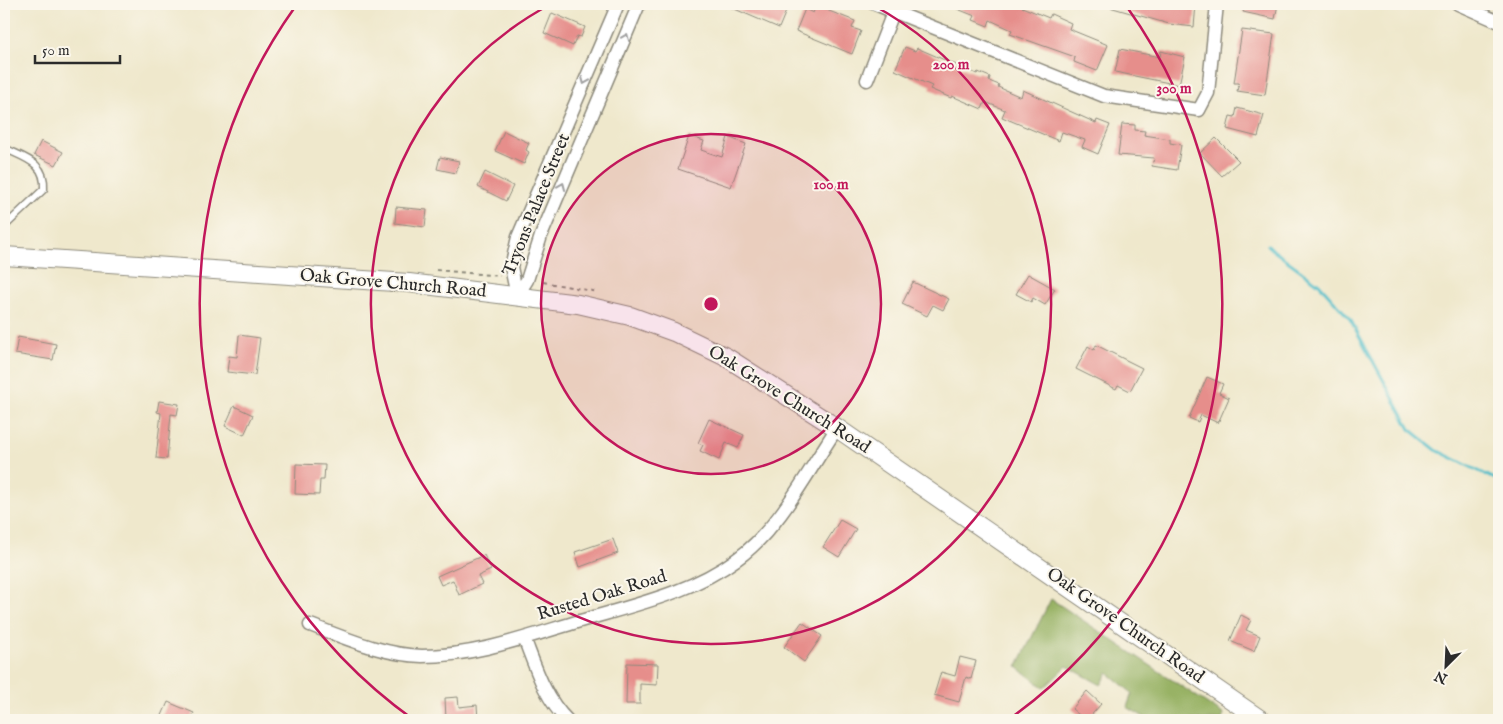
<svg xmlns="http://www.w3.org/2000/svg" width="1503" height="724" viewBox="0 0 1503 724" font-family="'IM FELL English',serif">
<rect width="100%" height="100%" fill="#fbf7ec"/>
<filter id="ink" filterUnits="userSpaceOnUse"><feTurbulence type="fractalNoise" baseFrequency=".02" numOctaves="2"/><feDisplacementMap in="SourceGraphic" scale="10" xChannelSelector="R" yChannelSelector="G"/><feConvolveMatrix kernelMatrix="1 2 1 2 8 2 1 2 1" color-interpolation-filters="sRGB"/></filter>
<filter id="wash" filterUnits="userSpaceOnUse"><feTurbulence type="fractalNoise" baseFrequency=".0096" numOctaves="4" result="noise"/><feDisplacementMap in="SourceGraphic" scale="20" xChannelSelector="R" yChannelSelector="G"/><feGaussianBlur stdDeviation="1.12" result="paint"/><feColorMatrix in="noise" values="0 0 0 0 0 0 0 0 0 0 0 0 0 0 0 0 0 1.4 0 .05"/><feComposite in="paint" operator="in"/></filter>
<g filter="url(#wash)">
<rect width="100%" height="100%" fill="#efe8cc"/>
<path fill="#98b265" stroke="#626e48" d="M 1051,599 L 1223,714 L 1222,720 L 1149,720 L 1127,707 L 1132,693 L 1108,673 L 1101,685 L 1067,666 L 1044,688 L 1017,667 Z"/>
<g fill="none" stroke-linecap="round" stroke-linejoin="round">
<path stroke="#51bec9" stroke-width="3" d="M 1268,245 L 1274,251 L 1319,284 L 1350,319 L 1410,429 L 1436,450 L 1499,481"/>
</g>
<g id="blocks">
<path fill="#e68e8b" d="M 723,4 L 789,4 L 779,28 Z
M 945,4 L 1024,4 L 1022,7 L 1049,18 L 1051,14 L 1071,23 L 1069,29 L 1108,45 L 1097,71 L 1074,62 L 1075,57 L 1010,34 L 1012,30 L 990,20 L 988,26 L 973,20 L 975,16 Z
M 1107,4 L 1196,4 L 1194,27 L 1169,24 L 1106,6 Z
M 1245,4 L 1278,4 L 1275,19 L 1243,12 Z
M 816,6 L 855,21 L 852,28 L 861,31 L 852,54 L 796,31 L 805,9 L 813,13 Z
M 552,13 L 585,27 L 581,37 L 577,36 L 573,46 L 544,33 Z
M 1242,30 L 1274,34 L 1265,95 L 1237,91 L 1239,83 L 1234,83 Z
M 905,47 L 915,51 L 917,48 L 977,74 L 978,72 L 990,77 L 989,81 L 999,85 L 998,87 L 1021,97 L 1023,90 L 1096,123 L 1097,120 L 1110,125 L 1098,154 L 1082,147 L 1085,140 L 1062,132 L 1059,141 L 1002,117 L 1005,110 L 985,102 L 982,109 L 952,96 L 951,98 L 930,89 L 932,86 L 895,70 Z
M 1120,49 L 1160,57 L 1161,51 L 1185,57 L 1179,85 L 1115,72 Z
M 1237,108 L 1264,115 L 1258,137 L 1227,129 L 1230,116 L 1235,117 Z
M 1122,124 L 1135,125 L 1135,130 L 1145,131 L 1144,135 L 1170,139 L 1170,143 L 1181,145 L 1177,170 L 1152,166 L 1154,158 L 1118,155 Z
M 504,131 L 529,143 L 526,150 L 529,152 L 524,164 L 495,151 Z
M 689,136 L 704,141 L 701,150 L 722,157 L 728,137 L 746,144 L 731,187 L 678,169 Z
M 1216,138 L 1239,161 L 1222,176 L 1200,153 Z
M 41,141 L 63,152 L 56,165 L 34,155 Z
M 440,157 L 459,161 L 456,173 L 437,169 Z
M 485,172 L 513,186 L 506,201 L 478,187 Z
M 396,207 L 427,210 L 425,227 L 395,223 Z
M 1028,274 L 1055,289 L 1045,305 L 1033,298 L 1031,302 L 1016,294 Z
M 913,282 L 949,299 L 943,310 L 933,305 L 927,316 L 902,304 Z
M 239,335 L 260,338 L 255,375 L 227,372 L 229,356 L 237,357 Z
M 18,337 L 56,344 L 53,360 L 15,354 Z
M 1096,345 L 1142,368 L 1130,391 L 1118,385 L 1116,389 L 1076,369 L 1088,346 L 1094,350 Z
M 1207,377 L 1223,384 L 1219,393 L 1229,398 L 1218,423 L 1201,415 L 1198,422 L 1189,418 Z
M 159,401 L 179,404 L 177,415 L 171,414 L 167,459 L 156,458 L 161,413 L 157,412 Z
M 234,406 L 253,415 L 244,435 L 225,426 Z
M 709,419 L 744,435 L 738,448 L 726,443 L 719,460 L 700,451 L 703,445 L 698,443 Z
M 296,464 L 325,465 L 324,480 L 320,480 L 319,495 L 295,494 Z
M 840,520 L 856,529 L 839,557 L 823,547 Z
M 613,539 L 618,553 L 580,567 L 575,552 Z
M 484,555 L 491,570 L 478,576 L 482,584 L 459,595 L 453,580 L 441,585 L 437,576 Z
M 1241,615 L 1251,620 L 1246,630 L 1260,636 L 1254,651 L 1230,641 Z
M 802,622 L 822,636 L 804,662 L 784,647 Z
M 960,657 L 976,661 L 971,679 L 966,677 L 959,702 L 934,695 L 941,672 L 955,676 Z
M 627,663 L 658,664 L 657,685 L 640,684 L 640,704 L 626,704 Z
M 1087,691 L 1101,704 L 1087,720 L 1085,720 L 1072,709 Z
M 458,697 L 459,707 L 477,705 L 478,720 L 446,720 L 445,698 Z
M 168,702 L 194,713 L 190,720 L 160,720 Z"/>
</g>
</g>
<g filter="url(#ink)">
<use href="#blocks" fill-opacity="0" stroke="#8d8a7c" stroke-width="1"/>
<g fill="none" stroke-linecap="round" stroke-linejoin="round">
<defs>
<path id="lane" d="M 4,148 C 24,158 46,162 44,189 L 6,225 L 4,238"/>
<path id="street" d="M 875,4 L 1104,96 L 1199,110 L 1208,93 L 1217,4
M 1458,4 L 1499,22
M 867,80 L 896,5
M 517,296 L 527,280 L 541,236 L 639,4
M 517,296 L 511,267 L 518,237 L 618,4
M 310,625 C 346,638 383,655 422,656 C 476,656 529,636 580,621 C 634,605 691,593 737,559 C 780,528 808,471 837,428
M 524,638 C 535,666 545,699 567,720"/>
<path id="secondary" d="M 4,256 L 409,283 L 578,304 L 630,316 L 674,332 L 726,357 L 837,428 L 1261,720"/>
</defs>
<use href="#lane" stroke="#8d8a7c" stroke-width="9"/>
<use href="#street" stroke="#8d8a7c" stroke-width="15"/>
<use href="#secondary" stroke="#8d8a7c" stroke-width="20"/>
<path stroke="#8d8a7c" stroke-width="2" stroke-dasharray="4 4" stroke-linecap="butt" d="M 436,270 L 500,276
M 543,282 L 598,292"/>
<use href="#lane" stroke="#fff" stroke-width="6"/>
<use href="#street" stroke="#fff" stroke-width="12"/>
<use href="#secondary" stroke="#fff" stroke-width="18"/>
</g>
<defs><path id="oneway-chevron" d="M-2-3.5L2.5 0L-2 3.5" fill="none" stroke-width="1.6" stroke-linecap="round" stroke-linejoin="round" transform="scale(1.25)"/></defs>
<g stroke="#a0a0a0">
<use href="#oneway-chevron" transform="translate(626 37) rotate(-68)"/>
<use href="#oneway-chevron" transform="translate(585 81) rotate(113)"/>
<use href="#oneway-chevron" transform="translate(562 186) rotate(-67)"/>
</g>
</g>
<circle cx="711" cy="304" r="170" fill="#c2185b" fill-opacity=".12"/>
<g fill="none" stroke="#c2185b" stroke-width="2.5">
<circle cx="711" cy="304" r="170"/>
<path d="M871 4A340 340 0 1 1 551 4"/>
<path d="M414 720A511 511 0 0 1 295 7M1127 7A511 511 0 0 1 1008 720"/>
</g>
<g text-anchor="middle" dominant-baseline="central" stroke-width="4" stroke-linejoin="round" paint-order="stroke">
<g font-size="18" fill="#2b2b2b" stroke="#fbf7ec">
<text transform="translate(537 205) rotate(-68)">Tryons Palace Street</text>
<text transform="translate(393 284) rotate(5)">Oak Grove Church Road</text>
<text transform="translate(789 400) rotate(32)">Oak Grove Church Road</text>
<text transform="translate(602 596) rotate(-17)">Rusted Oak Road</text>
<text transform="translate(1125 626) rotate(35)">Oak Grove Church Road</text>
</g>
</g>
<circle cx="711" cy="304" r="8" fill="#c2185b" stroke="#fbf7ec" stroke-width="2.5"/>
<g font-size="15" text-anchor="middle" font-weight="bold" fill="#c2185b" stroke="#fbf7ec" stroke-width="4" stroke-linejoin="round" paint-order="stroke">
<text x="951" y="69">200 m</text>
<text x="1174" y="93">300 m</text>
<text x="831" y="189">100 m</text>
</g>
<rect width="1503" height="724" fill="none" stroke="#fbf7ec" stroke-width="20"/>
<g transform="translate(1446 666) rotate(204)" stroke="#fbf7ec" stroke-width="4" paint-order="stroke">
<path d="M0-4L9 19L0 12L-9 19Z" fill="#2b2b2b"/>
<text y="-8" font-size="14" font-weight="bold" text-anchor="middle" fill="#2b2b2b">N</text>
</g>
<path d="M35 55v8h85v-8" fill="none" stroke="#2b2b2b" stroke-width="2.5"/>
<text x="42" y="55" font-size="15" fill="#2b2b2b" stroke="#fbf7ec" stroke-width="4" paint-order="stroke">50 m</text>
</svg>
